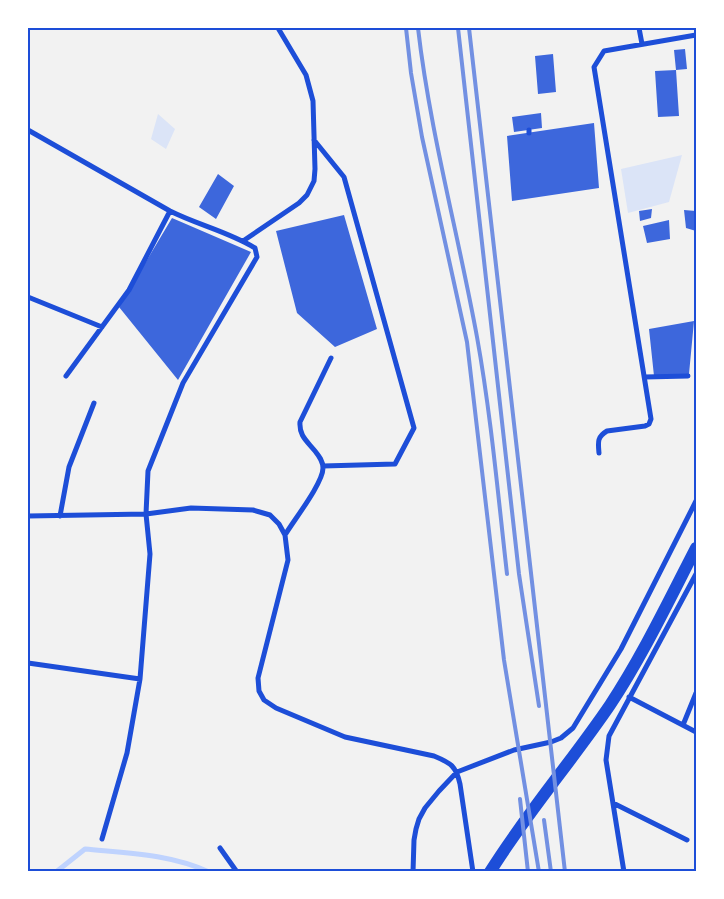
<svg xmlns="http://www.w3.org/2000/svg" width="724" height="899" viewBox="0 0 724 899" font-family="Ubuntu,sans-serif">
<rect width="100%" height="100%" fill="#f2f2f2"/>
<path fill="#dbe4f7" d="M 158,114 L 175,129 L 166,149 L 151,139 Z
M 682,155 L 669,202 L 628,213 L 621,169 Z"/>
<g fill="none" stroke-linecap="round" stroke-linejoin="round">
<path stroke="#bfd3fe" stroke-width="5" d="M 56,872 L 85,849 C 127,853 170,854 209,872"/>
</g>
<path fill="#3d67dc" d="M 685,49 L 687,69 L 676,70 L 674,50 Z
M 553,54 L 556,92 L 538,94 L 535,56 Z
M 676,70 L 679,116 L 658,117 L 655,71 Z
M 541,113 L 542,128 L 514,132 L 512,117 Z
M 594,123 L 599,188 L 512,201 L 507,136 Z
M 218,174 L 234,186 L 216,219 L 199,207 Z
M 652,209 L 651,218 L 640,221 L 639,211 Z
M 684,210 L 696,211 L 696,231 L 686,228 Z
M 344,215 L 377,329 L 335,347 L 297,313 L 276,231 Z
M 172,218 L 251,252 L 178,380 L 119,307 Z
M 669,220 L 670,239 L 647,243 L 643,226 Z
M 694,321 L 689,374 L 654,376 L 649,329 Z"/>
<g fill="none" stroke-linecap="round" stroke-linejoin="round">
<path stroke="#1d4ed8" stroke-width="5" d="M 639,28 L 642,44
M 28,130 L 170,211 C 198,225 229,232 255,248 L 257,257 L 183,383 L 148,471 L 146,514 L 150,554 L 140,679 L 127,753 L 102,839
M 529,130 L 529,133
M 314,140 L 344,177 L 414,428 L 395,464 L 323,466
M 243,241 L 299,203 L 307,195 L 314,181 L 315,169 L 313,101 L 306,75 L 278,28
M 28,297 L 102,327
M 66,376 L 129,290 L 170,211
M 645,377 L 688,376
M 599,453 C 598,442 597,437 607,431 L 645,426 L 649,424 L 651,419 L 594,67 L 604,51 L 696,35
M 28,516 L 146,514 L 191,508 L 253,510 L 270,515 L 279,524 L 285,535 L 288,560 L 258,678 L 259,691 L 264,700 L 276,708 L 345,737 L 434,756 C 451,763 456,766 460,784 L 473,872
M 60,516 L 69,467 L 94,403
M 285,535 C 294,520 323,483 323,468 C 323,461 319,456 315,451 C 307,441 299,436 300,422 L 331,358
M 28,663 L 140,679
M 629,697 L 696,732
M 683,725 L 696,693
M 613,803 L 687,840
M 220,848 L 237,872
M 413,872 L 414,840 L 416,829 L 419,819 L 425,808 L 439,791 L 457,772 L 514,750 L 551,742 L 561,738 L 573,728 L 621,649 L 696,501
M 624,872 L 606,760 L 609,736 L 696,574"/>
<path stroke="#1d4ed8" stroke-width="12" d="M 490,872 C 526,814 572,761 610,705 C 643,655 669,600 696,548"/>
<path stroke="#7290e2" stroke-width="4" d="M 406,28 L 411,73 L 422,137 L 467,342 L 504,660 L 539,872
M 418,28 C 430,132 458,233 477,337 C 491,415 498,495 507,574
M 458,28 L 519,574 L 539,706
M 469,28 L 565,872
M 520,799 L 528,872
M 544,820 L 551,872"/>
</g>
<rect width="724" height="899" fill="none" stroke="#ffffff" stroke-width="58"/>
<rect x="29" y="29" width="666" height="841" fill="none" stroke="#1d4ed8" stroke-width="2"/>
</svg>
